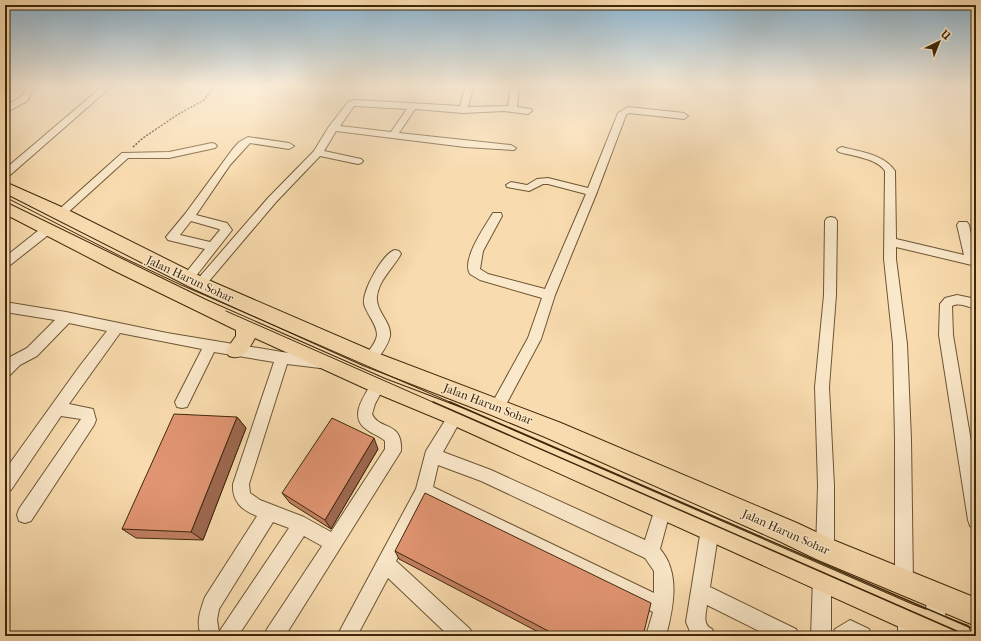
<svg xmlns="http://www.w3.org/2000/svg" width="981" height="641" viewBox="0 0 981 641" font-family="'IM FELL French Canon',serif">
<rect width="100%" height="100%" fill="#f8dbae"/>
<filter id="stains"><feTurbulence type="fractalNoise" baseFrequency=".005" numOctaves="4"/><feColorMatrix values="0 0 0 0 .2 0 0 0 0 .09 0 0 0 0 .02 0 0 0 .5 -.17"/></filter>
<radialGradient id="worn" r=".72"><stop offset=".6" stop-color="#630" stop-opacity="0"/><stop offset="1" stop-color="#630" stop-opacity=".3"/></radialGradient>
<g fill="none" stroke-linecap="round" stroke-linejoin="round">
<defs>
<path id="minor" d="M 28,85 L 36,85 L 27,101 L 5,113 L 5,106 L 21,97 Z
M 104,85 L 113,85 L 9,176 L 5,177 L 5,169 Z
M 466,85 L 474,85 L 468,107 L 508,106 L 511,85 L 519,85 L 517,107 L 531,109 L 532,111 L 528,114 L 504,111 L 463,113 L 415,109 L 399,133 L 511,145 L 516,148 L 514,150 L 465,147 L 336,131 L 324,151 L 361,159 L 363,161 L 361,163 L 358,164 L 320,156 L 276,202 L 204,287 L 200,289 L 196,287 L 194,284 L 196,281 L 268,198 L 314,151 L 328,128 L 348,102 L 356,100 L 460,106 ZM 354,106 L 356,106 L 407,109 L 391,132 L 340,126 Z
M 628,107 L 684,113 L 688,116 L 684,119 L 629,113 L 626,115 L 597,192 L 555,295 L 541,339 L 502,412 L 497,413 L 492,412 L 490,407 L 528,338 L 542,298 L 480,280 L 470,274 C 461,260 485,226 493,213 L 501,213 L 502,216 L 483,251 L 480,269 L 488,274 L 545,289 L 586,194 L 548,184 L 543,184 L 529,191 L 507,187 L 506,185 L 511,182 L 527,185 L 537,179 L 548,178 L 588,188 L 618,113 Z
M 248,137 L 289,143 L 294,146 L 289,149 L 250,143 L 230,165 L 196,215 L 227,223 L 232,230 L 192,281 L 188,282 L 184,281 L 182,278 L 184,275 L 205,249 L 168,240 L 166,237 L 185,214 L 232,150 L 239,142 ZM 191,221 L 219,229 L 220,230 L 210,242 L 180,235 Z
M 212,143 L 215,144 L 217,146 L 215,148 L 169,158 L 128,158 L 64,216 L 56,216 L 55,213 L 122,153 L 169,152 Z
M 842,147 C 860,152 884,154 895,171 L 896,239 L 964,255 L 957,225 L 959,222 L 967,222 L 969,225 L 976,257 L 976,266 L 896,247 L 896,259 L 907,344 L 911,439 L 913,583 L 910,589 L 904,592 L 898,589 L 895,583 L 895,439 L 893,344 L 884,259 L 885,171 C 877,158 852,156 839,152 L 837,150 L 839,148 Z
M 831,217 L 835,218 L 837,221 L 836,295 L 829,387 L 834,486 L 834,550 L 831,556 L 825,559 L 819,556 L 816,550 L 818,486 L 815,387 L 824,295 L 825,221 L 827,218 Z
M 48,225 L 52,226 L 54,229 L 52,232 L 9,266 L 5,267 L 5,257 L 44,226 Z
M 395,250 L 399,251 L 401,254 C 393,268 379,280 377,296 C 375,311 392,322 390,336 C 388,346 380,355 375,363 L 370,365 L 365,363 L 363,359 C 367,352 376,344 377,335 C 377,324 367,315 364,304 C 362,291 383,253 395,250 Z
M 957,295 L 976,299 L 976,309 C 968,307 960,302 952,306 L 953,335 L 976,471 L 976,528 L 970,526 L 968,520 L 939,335 L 940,304 L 945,298 Z
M 5,302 L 66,312 L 167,333 L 282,352 L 325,358 L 327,362 L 325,366 L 320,368 L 287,364 L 249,484 L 250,493 L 260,500 L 304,517 L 331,532 L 385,449 L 385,441 C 380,436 372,434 366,429 C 348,416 365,395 373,381 L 378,379 L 383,381 L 385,385 L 375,404 L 372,414 C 379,431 403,420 401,451 L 285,636 L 264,636 L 267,629 L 322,546 L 304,536 L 238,636 L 201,636 C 196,622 200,611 205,597 L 257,516 C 242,510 232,502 233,484 L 274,362 L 214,352 L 187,407 L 182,408 L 177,407 L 175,402 L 202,349 L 120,333 L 69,404 L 93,409 L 96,420 L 94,425 L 31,521 L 25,523 L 19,521 L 17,515 L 19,509 L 81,419 L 61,416 L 11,490 L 5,492 L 5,470 L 79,367 L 107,331 L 69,323 L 37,356 L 20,365 L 10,375 L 5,377 L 5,362 L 10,357 L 27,348 L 55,320 L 5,312 ZM 273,522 L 289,528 L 219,632 L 217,620 L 219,609 Z
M 456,409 L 461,411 L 463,416 L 443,452 L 491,470 L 645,540 L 657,502 L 663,500 L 669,502 L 671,508 L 660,549 C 681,573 673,609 666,636 L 646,636 L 653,612 L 427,501 L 396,561 L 470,629 L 473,636 L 449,636 L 388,578 L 357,636 L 337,636 L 416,489 L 426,451 L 451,411 ZM 438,465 L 481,481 L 645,558 L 654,571 L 654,593 L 433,487 Z
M 710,520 L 716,523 L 719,529 L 710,587 L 796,629 L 799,636 L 769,636 L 707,605 C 706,614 702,624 712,629 L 715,636 L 692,636 L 686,622 L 701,529 L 704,523 Z
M 822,569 L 828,572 L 831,578 L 831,636 L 811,636 L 813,578 L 816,572 Z
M 935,587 L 942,589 L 944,596 L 947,636 L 927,636 L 926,596 L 928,589 Z
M 907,607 L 914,609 L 916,616 L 918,636 L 898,636 L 898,616 L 900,609 Z
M 850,620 L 869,629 L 872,636 L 832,636 L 835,629 Z"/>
<path id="highway" d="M 5,182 L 66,209 L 206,279 L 377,353 L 561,423 L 797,523 L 833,540 L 976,598 L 976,626 L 816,559 L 779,541 L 545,437 L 489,414 L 363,365 L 194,289 L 5,193 Z
M 5,202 L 206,300 L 385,379 L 464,409 L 911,604 L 968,626 L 972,636 L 923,636 L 897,626 L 448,423 L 371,391 L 255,338 C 248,350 244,361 229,356 L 226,350 L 236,336 L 236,330 L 115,271 L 5,214 Z"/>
</defs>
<use href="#minor" stroke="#6d5533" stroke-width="2"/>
<use href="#highway" stroke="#3f280a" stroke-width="2"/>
<path stroke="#3f280a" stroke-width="1.5" stroke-dasharray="2 1.5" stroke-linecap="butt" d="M 133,147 L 143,138 L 177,115 L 204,100 L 215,85"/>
<use href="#minor" fill="#fae8ca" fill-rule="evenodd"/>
<use href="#highway" fill="#f8dbae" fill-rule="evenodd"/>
<path stroke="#3f280a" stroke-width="1" d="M 5,197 L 122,257 L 179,284 L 452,403
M 226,311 L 435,403"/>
<path stroke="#3f280a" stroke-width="1.5" d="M 433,402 L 968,636
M 450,402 L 976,630"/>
</g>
<path fill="#c28063" stroke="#3f280a" d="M 237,417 L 246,428 L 203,540 L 136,538 L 122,529 Z
M 378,449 L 331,529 L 290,503 L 282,493 Z
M 395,551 L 643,636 L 546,636 L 399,559 Z"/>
<path fill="#9e6850" stroke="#3f280a" d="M 237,417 L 246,428 L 203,540 L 191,532 Z
M 374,438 L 378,449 L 331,529 L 325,520 Z"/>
<path fill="#e29573" stroke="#3f280a" d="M 174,414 L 237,417 L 191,532 L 122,529 Z
M 332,418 L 374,438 L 325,520 L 282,493 Z
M 425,493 L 651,603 L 643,636 L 558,636 L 395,551 Z"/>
<linearGradient id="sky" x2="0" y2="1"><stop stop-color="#8bb6d3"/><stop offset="0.49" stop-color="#fcefdb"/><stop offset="1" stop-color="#fcefdb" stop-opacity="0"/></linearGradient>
<rect width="981" height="174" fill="url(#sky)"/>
<g text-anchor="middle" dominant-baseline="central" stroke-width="3" stroke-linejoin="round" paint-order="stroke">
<g font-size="12" fill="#3f280a" stroke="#fae8ca">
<text transform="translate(190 279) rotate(25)">Jalan Harun Sohar</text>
<text transform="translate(488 404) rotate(21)">Jalan Harun Sohar</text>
<text transform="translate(786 532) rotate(24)">Jalan Harun Sohar</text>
</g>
</g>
<rect width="981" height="641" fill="none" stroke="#f8dbae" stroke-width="20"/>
<rect x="6" y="6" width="969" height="629" fill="none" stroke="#3f280a" stroke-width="2"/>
<rect x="10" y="10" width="961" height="621" fill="none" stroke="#3f280a"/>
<g transform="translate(939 42) rotate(43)" stroke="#fae8ca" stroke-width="3" paint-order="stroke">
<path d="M0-3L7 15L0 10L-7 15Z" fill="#3f280a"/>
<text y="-6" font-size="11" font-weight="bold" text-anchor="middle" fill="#3f280a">U</text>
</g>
<rect width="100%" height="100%" filter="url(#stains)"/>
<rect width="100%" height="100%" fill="url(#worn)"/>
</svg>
